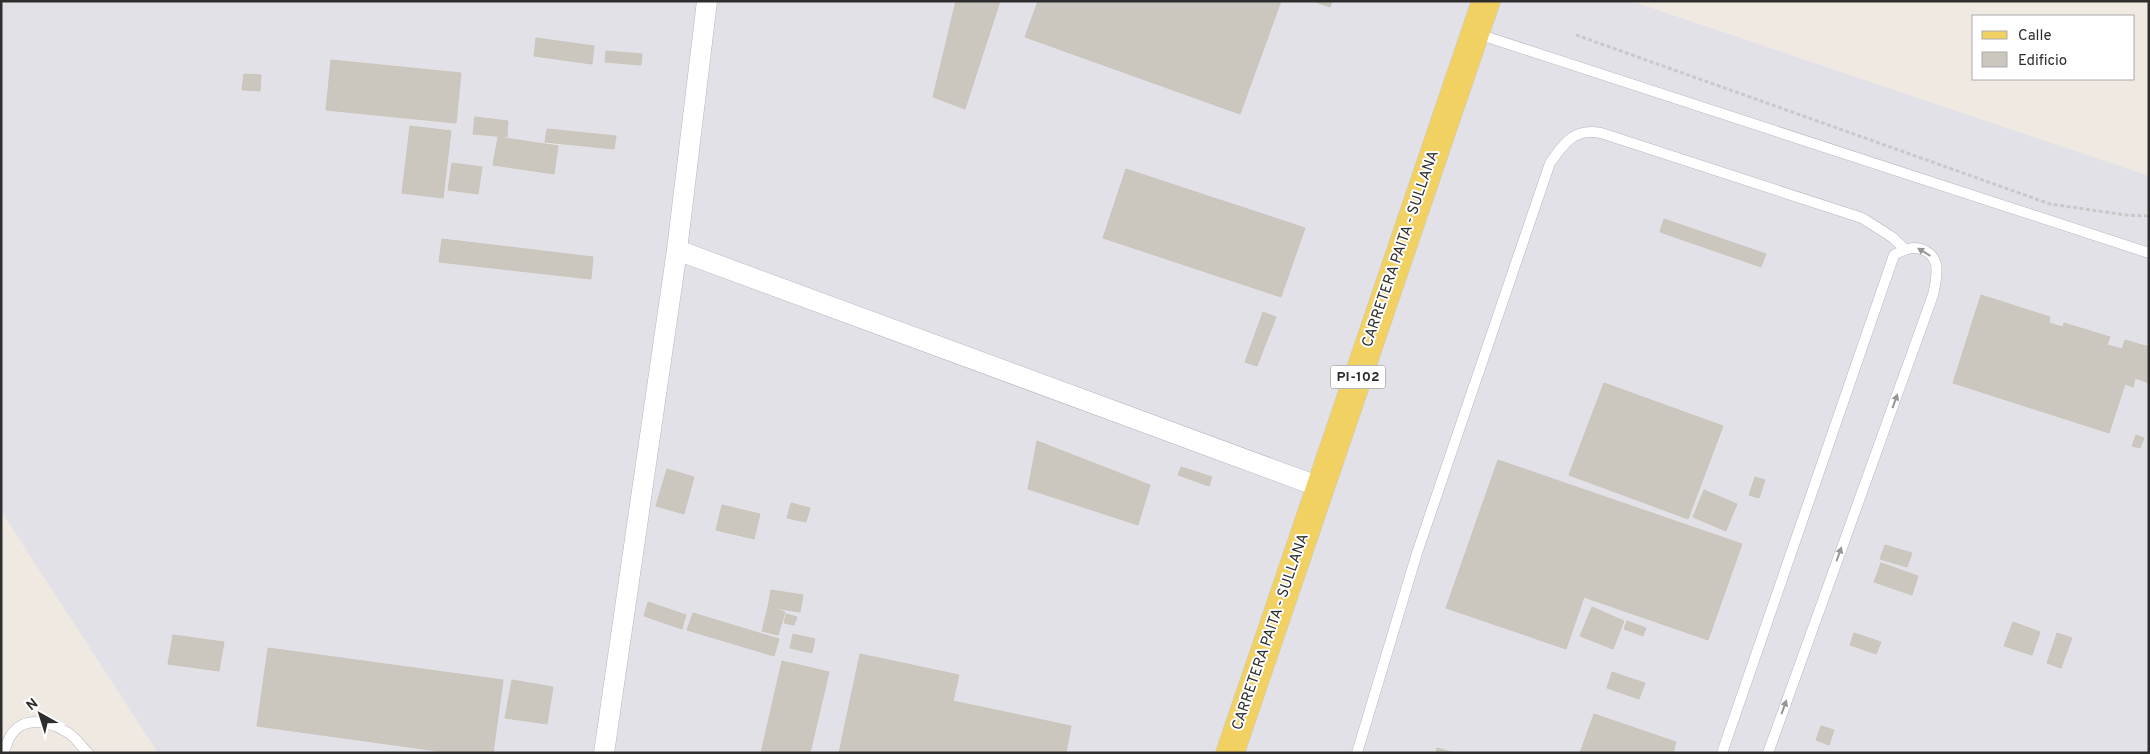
<svg xmlns="http://www.w3.org/2000/svg" width="2150" height="754" viewBox="0 0 2150 754" font-family="Overpass,sans-serif">
<rect width="100%" height="100%" fill="#efe9e1"/>
<path fill="#e3e1e8" d="M 1,1 L 1631,1 L 2149,176 L 2149,753 L 158,753 L 1,511 Z"/>
<path fill="#cbc7bf" stroke="#cbc5ba" d="M 956,1 L 1000,1 L 965,109 L 933,97 Z
M 1038,1 L 1281,1 L 1240,114 L 1025,37 Z
M 1313,1 L 1332,1 L 1330,7 Z
M 536,38 L 594,46 L 592,64 L 534,56 Z
M 606,51 L 642,54 L 641,65 L 605,62 Z
M 331,60 L 461,73 L 456,123 L 326,110 Z
M 244,74 L 261,75 L 260,91 L 242,90 Z
M 475,117 L 508,121 L 507,137 L 473,134 Z
M 410,126 L 451,131 L 443,198 L 402,193 Z
M 547,129 L 616,136 L 614,149 L 545,142 Z
M 498,137 L 558,146 L 554,174 L 493,165 Z
M 452,163 L 482,167 L 478,194 L 448,190 Z
M 1126,169 L 1305,228 L 1281,297 L 1103,238 Z
M 1664,219 L 1766,254 L 1761,267 L 1660,232 Z
M 442,239 L 593,257 L 591,279 L 439,262 Z
M 1981,295 L 2050,317 L 2049,323 L 2063,327 L 2064,323 L 2110,337 L 2107,345 L 2122,349 L 2125,340 L 2149,347 L 2149,383 L 2135,378 L 2133,387 L 2125,384 L 2109,433 L 1953,383 Z
M 1263,312 L 1276,317 L 1257,366 L 1245,362 Z
M 1604,383 L 1723,426 L 1688,519 L 1569,475 Z
M 2136,435 L 2144,438 L 2140,448 L 2132,446 Z
M 1037,441 L 1150,485 L 1138,525 L 1028,489 Z
M 1498,460 L 1742,544 L 1708,640 L 1584,597 L 1566,649 L 1446,608 Z
M 1181,467 L 1212,477 L 1209,486 L 1178,475 Z
M 667,469 L 694,477 L 684,514 L 656,506 Z
M 1755,477 L 1765,480 L 1759,498 L 1749,495 Z
M 1704,490 L 1737,504 L 1726,531 L 1693,517 Z
M 791,503 L 810,508 L 806,522 L 787,518 Z
M 722,505 L 760,514 L 754,539 L 716,530 Z
M 1885,545 L 1912,553 L 1907,567 L 1880,559 Z
M 1881,563 L 1918,576 L 1912,595 L 1874,582 Z
M 771,590 L 803,595 L 800,612 L 768,607 Z
M 648,602 L 686,615 L 682,629 L 644,616 Z
M 768,607 L 785,612 L 778,635 L 762,631 Z
M 1592,607 L 1624,621 L 1613,649 L 1580,636 Z
M 693,613 L 779,639 L 774,656 L 687,630 Z
M 786,614 L 797,617 L 794,625 L 784,623 Z
M 1627,621 L 1646,628 L 1643,636 L 1624,629 Z
M 2013,622 L 2040,632 L 2032,655 L 2004,646 Z
M 1854,633 L 1881,642 L 1876,654 L 1850,645 Z
M 2057,633 L 2072,638 L 2061,668 L 2047,663 Z
M 793,634 L 815,639 L 812,653 L 790,648 Z
M 173,635 L 224,642 L 219,671 L 168,664 Z
M 268,648 L 503,680 L 493,753 L 452,753 L 257,726 Z
M 860,654 L 959,675 L 953,701 L 1071,726 L 1066,753 L 839,753 Z
M 782,661 L 829,672 L 810,753 L 761,753 Z
M 1612,672 L 1645,683 L 1639,699 L 1607,688 Z
M 512,680 L 553,687 L 547,724 L 505,718 Z
M 1594,714 L 1676,742 L 1673,753 L 1580,753 Z
M 1821,726 L 1834,730 L 1829,745 L 1816,740 Z
M 1437,748 L 1454,753 L 1436,753 Z"/>
<g fill="none" stroke-linecap="round" stroke-linejoin="round">
<defs>
<path id="lane" d="M 1475,33 L 2149,253
M 3,753 C 6,747 8,740 11,735 C 24,716 48,721 65,731 C 74,735 81,746 88,753
M 1357,753 L 1417,553 L 1550,163 C 1564,143 1574,128 1601,133 L 1862,218 L 1892,237 L 1905,249
M 1722,753 L 1894,255 C 1906,248 1918,244 1930,254 C 1933,257 1935,259 1936,264 C 1938,274 1935,285 1933,295 L 1768,753"/>
<path id="street" d="M 677,250 L 1320,487
M 604,753 L 677,250 L 707,1"/>
<path id="primary" d="M 1230,753 L 1486,1"/>
</defs>
<use href="#lane" stroke="#b4b7c1" stroke-width="11"/>
<use href="#street" stroke="#b4b7c1" stroke-width="21"/>
<use href="#primary" stroke="#c9c9c9" stroke-width="29"/>
<path stroke="#c9c9c9" stroke-width="3" stroke-dasharray="4 2.5" stroke-linecap="butt" d="M 1576,35 L 2050,204 L 2126,215 L 2149,216"/>
<use href="#lane" stroke="#fff" stroke-width="10"/>
<use href="#street" stroke="#fff" stroke-width="20"/>
<use href="#primary" stroke="#f2d163" stroke-width="28"/>
</g>
<defs><path id="oneway-solid" d="M-6-.8H1V-3.2L6.5 0L1 3.2V.8H-6Z" transform="scale(1.25)"/></defs>
<g fill="#969696">
<use href="#oneway-solid" transform="translate(1924 252) rotate(-149)"/>
<use href="#oneway-solid" transform="translate(1895 401) rotate(-70)"/>
<use href="#oneway-solid" transform="translate(1839 554) rotate(-70)"/>
<use href="#oneway-solid" transform="translate(1784 707) rotate(-70)"/>
</g>
<g text-anchor="middle" dominant-baseline="central" stroke-width="4" stroke-linejoin="round" paint-order="stroke">
<rect fill="#fff" stroke="#6d6d6d" stroke-width="1" x="1330.5" y="365.5" width="55" height="23" rx="4"/>
<g font-size="14" font-weight="bold" fill="#2e2e2e">
<text x="1358" y="377">PI-102</text>
</g>
<g font-size="15" fill="#2e2e2e" stroke="#fff">
<text transform="translate(1401 249) rotate(-71)">CARRETERA PAITA - SULLANA</text>
<text transform="translate(1271 632) rotate(-71)">CARRETERA PAITA - SULLANA</text>
</g>
</g>
<rect width="2150" height="754" fill="none" stroke="#2e2e2e" stroke-width="5"/>
<rect x="1972" y="15" width="162" height="65" fill="#ffffff" stroke="#ababab"/>
<rect x="1982" y="31" width="25" height="8" fill="#f2d163" stroke="#ababab"/>
<text x="2018" y="40" font-size="15" fill="#2e2e2e">Calle</text>
<rect x="1982" y="52" width="25" height="15" fill="#cbc7bf" stroke="#ababab"/>
<text x="2018" y="65" font-size="15" fill="#2e2e2e">Edificio</text>
<g transform="translate(40 714) rotate(321)" stroke="#ffffff" stroke-width="4" paint-order="stroke">
<path d="M0-4L9 19L0 12L-9 19Z" fill="#2e2e2e"/>
<text y="-8" font-size="14" font-weight="bold" text-anchor="middle" fill="#2e2e2e">N</text>
</g>
</svg>
